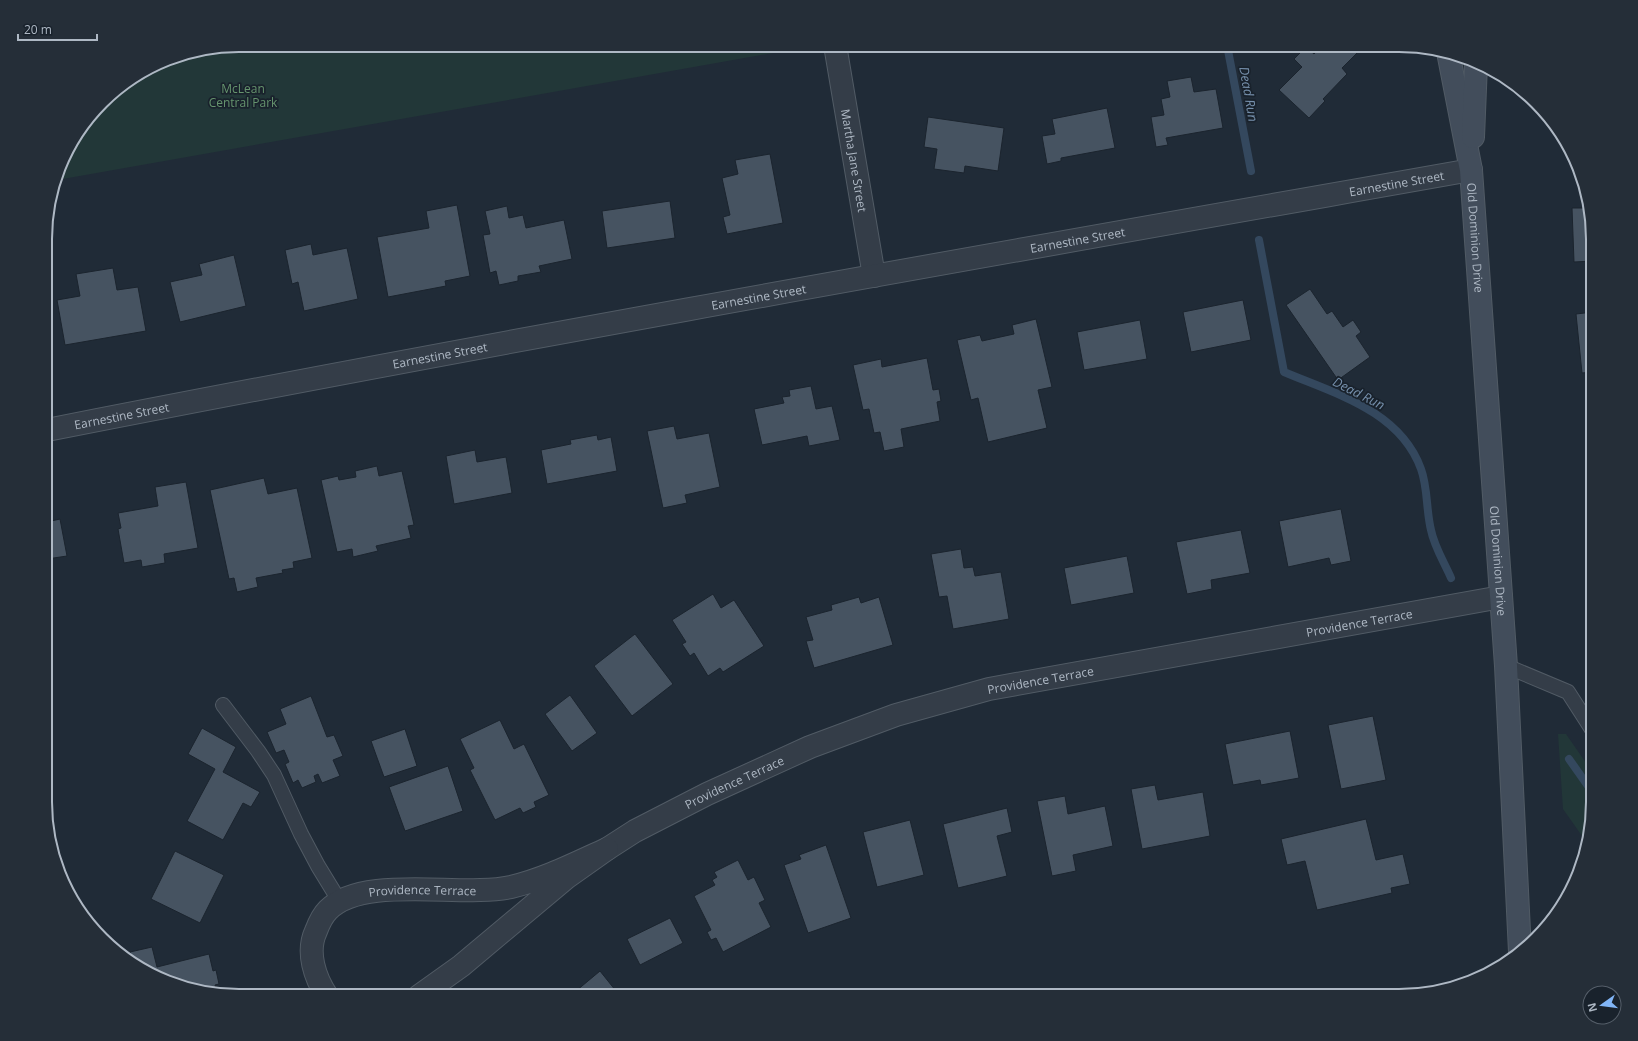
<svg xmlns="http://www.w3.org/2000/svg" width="1638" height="1041" viewBox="0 0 1638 1041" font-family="'Open Sans',sans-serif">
<rect width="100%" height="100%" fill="#202b37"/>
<path fill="#223738" d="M 239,45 L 818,45 L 57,180 L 65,153 L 111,93 L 165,60 Z
M 1558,734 L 1566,734 L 1593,773 L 1593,814 L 1587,843 L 1563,809 Z"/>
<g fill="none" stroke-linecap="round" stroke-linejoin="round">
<path stroke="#34485e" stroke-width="8" d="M 1227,45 L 1251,171
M 1259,240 L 1284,372 C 1336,394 1400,411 1421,469 C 1428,488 1426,510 1431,530 C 1434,546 1444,562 1451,578
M 1569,759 L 1593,793"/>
</g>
<path fill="#465361" stroke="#1b242e" d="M 1323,45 L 1357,45 L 1361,49 L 1342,68 L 1347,74 L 1323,99 L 1325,101 L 1309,118 L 1279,90 L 1302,67 L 1294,59 L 1306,47 L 1314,54 Z
M 1191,77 L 1194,92 L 1216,89 L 1223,128 L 1166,138 L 1168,145 L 1156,147 L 1151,117 L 1164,115 L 1161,99 L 1170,97 L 1167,81 Z
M 1107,108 L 1115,148 L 1061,158 L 1061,161 L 1047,164 L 1042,136 L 1055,134 L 1052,119 Z
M 928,117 L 1004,128 L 998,171 L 965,166 L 964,173 L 934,169 L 937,149 L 924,147 Z
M 770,154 L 783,223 L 727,234 L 723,217 L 730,215 L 722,178 L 738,174 L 735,160 Z
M 670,201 L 675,238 L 607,248 L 602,211 Z
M 457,205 L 470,276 L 445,281 L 446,286 L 388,297 L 377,237 L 429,228 L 426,211 Z
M 507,206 L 509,218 L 523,215 L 526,228 L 564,220 L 572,259 L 539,266 L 541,272 L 518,276 L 518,281 L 499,285 L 496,271 L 490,273 L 483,235 L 490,234 L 485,211 Z
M 1572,208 L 1587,208 L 1593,227 L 1593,261 L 1574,262 Z
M 311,244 L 313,255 L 347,248 L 358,299 L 304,311 L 298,282 L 292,284 L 285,250 Z
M 234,255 L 246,306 L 180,322 L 170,282 L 202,275 L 199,264 Z
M 113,268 L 117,290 L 138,287 L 146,331 L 65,345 L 57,300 L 80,296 L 76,274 Z
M 1310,289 L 1327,314 L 1332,311 L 1343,327 L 1353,320 L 1361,332 L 1356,336 L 1370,357 L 1338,380 L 1286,305 Z
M 1243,300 L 1251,340 L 1191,352 L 1183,312 Z
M 1593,312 L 1593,372 L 1582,373 L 1576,314 Z
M 1036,319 L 1052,387 L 1038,390 L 1047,428 L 988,442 L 978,398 L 971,400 L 957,340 L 980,335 L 982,341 L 1014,334 L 1012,325 Z
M 1140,320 L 1147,359 L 1084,370 L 1077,332 Z
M 927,358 L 933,390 L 939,389 L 941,401 L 937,402 L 940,421 L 901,429 L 904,447 L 884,451 L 880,432 L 874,433 L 869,409 L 863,410 L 853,365 L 881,359 L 882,367 Z
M 811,386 L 816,409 L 832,406 L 840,440 L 809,446 L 807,436 L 762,445 L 754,409 L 784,403 L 782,397 L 790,396 L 789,390 Z
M 1588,402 L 1593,402 L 1593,472 L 1591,472 Z
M 674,426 L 677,439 L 709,433 L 720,487 L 685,495 L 687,503 L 663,508 L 647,431 Z
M 597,435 L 598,440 L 611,437 L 617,471 L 547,484 L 541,450 L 571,444 L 570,440 Z
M 475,450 L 477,462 L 506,457 L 512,493 L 454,504 L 446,456 Z
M 377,466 L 379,476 L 402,471 L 414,525 L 408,526 L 411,538 L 376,546 L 378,551 L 353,557 L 352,549 L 337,552 L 321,480 L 338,476 L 339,480 L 356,477 L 355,471 Z
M 264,478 L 268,494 L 297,488 L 312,558 L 293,562 L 294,568 L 282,570 L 283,573 L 256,578 L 258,587 L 237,592 L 234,578 L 229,579 L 210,490 Z
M 186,482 L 198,548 L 164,554 L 165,563 L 142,567 L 141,560 L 124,563 L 118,529 L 121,528 L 118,513 L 158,506 L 155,487 Z
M 1341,509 L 1351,561 L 1331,565 L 1329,558 L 1288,567 L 1279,521 Z
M 60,519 L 67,556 L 47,559 L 47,522 Z
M 1241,530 L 1250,573 L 1211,580 L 1212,589 L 1187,594 L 1176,542 Z
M 961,549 L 964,568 L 973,567 L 975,576 L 1001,572 L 1009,619 L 953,629 L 947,596 L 939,597 L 931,554 Z
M 1127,556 L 1134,593 L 1071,605 L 1064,568 Z
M 713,594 L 721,608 L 734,600 L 764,646 L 723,672 L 720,668 L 708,676 L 694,653 L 690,656 L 682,644 L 686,642 L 672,620 Z
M 859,597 L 861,603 L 879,597 L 893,645 L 814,668 L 806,641 L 813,640 L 806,617 L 832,610 L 831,605 Z
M 635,634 L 673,684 L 632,716 L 594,666 Z
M 570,695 L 597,733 L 572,751 L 545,714 Z
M 311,696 L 327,737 L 334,735 L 343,756 L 333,760 L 340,776 L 322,783 L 318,774 L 314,776 L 316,782 L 302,788 L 298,780 L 293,783 L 285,764 L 289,762 L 284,750 L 276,753 L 267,732 L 286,724 L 280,709 Z
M 1373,716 L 1386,780 L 1341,789 L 1328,725 Z
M 500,720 L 514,749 L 524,744 L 549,795 L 534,802 L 536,807 L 523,813 L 520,808 L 495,820 L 470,770 L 474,768 L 460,739 Z
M 202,728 L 236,747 L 223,772 L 260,792 L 251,807 L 243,803 L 223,840 L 187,821 L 215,769 L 188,754 Z
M 405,729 L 417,766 L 384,777 L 371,741 Z
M 1290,731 L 1299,778 L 1261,785 L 1260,780 L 1233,785 L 1225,744 Z
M 448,766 L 463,811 L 405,831 L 389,787 Z
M 1155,785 L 1158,800 L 1203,792 L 1210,836 L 1142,849 L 1131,789 Z
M 1065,796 L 1068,814 L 1105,806 L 1113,846 L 1073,855 L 1076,871 L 1052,876 L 1037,801 Z
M 1007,808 L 1012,832 L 997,836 L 1007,876 L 958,888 L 943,824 Z
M 1366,819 L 1376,860 L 1403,854 L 1410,884 L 1391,888 L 1392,893 L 1317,910 L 1305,861 L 1287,865 L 1281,839 Z
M 910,820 L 924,875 L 877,887 L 863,832 Z
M 826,845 L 851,918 L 808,933 L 784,865 L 801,859 L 799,855 Z
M 175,851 L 224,875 L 200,923 L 151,899 Z
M 738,860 L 748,880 L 754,877 L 765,900 L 759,903 L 771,927 L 723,952 L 716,938 L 711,940 L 707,932 L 711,930 L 694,896 L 715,885 L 712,880 L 717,877 L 714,872 Z
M 670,918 L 683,943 L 640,965 L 627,939 Z
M 152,947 L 157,967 L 209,954 L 213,971 L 216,970 L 219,984 L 215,985 L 217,993 L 189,989 L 133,964 L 130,952 Z
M 600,971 L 620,996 L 570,996 Z"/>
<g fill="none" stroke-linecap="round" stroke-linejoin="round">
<defs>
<path id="lane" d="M 1506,666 L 1568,692 L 1593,731
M 223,705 L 258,751 L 274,775 L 301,834 L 318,866 L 340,902"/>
<g id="street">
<path id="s1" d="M 835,45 L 874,276"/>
<path id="s2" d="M 47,430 C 520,337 996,254 1471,170"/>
<path id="s3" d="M 607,849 L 635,831 L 707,794 L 810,747 L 896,715 L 989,689 L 1501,597"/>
<path id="s4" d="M 327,996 C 315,978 306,952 316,931 C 319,923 323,915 328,910 C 363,874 463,898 511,887 C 545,879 576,863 607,849 L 566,878 L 461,966 L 419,996"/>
</g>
<g id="secondary">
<path id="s5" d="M 1448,52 L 1471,170 L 1506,666 L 1520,952"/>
<path d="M 1473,137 L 1476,64"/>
</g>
</defs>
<use href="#lane" stroke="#515b65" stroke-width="16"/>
<use href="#street" stroke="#515b65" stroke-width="24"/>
<use href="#secondary" stroke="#515b65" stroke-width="24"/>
<use href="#lane" stroke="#343d48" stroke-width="14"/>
<use href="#street" stroke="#343d48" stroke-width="22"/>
<use href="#secondary" stroke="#424d5b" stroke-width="22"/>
</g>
<g text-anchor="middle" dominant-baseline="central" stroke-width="3.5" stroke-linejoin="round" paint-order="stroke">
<g font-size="12" fill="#66946e" stroke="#19222c">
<text x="243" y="88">McLean<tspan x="243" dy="14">Central Park</tspan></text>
</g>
<g font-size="12" fill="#aeb8c4" stroke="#19222c">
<text stroke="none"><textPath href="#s1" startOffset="117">Martha Jane Street</textPath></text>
<text stroke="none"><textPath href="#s2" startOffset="1372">Earnestine Street</textPath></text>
<text stroke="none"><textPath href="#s5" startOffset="188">Old Dominion Drive</textPath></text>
<text stroke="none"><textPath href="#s2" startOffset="1048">Earnestine Street</textPath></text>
<text stroke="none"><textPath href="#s2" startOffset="724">Earnestine Street</textPath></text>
<text stroke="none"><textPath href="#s2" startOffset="400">Earnestine Street</textPath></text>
<text stroke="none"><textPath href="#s2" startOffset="76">Earnestine Street</textPath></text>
<text stroke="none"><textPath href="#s5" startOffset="512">Old Dominion Drive</textPath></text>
<text stroke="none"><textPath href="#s3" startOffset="792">Providence Terrace</textPath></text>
<text stroke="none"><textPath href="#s3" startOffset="468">Providence Terrace</textPath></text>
<text stroke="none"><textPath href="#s3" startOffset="144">Providence Terrace</textPath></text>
<text stroke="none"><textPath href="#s4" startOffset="192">Providence Terrace</textPath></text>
</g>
<g font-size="13" font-style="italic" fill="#7690ac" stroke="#19222c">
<text transform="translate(1249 94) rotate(80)">Dead Run</text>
<text transform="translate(1359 393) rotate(27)">Dead Run</text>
</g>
</g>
<path d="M0 0H1638V1041H0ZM239 52H1399A187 187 0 0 1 1586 239V802A187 187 0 0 1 1399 989H239A187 187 0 0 1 52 802V239A187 187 0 0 1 239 52Z" fill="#252e38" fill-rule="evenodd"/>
<path fill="none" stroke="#aeb8c4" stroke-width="2" d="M239 52H1399A187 187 0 0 1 1586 239V802A187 187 0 0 1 1399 989H239A187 187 0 0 1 52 802V239A187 187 0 0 1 239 52Z"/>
<g transform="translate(1602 1005) rotate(256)"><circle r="19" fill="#19222c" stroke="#555e69"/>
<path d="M0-3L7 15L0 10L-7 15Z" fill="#81b5f6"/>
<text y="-6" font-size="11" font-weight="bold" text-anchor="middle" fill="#aeb8c4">N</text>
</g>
<path d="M18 34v6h79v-6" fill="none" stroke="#aeb8c4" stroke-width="2"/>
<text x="24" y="34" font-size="12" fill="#aeb8c4" stroke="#19222c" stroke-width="3" paint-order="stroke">20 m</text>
</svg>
